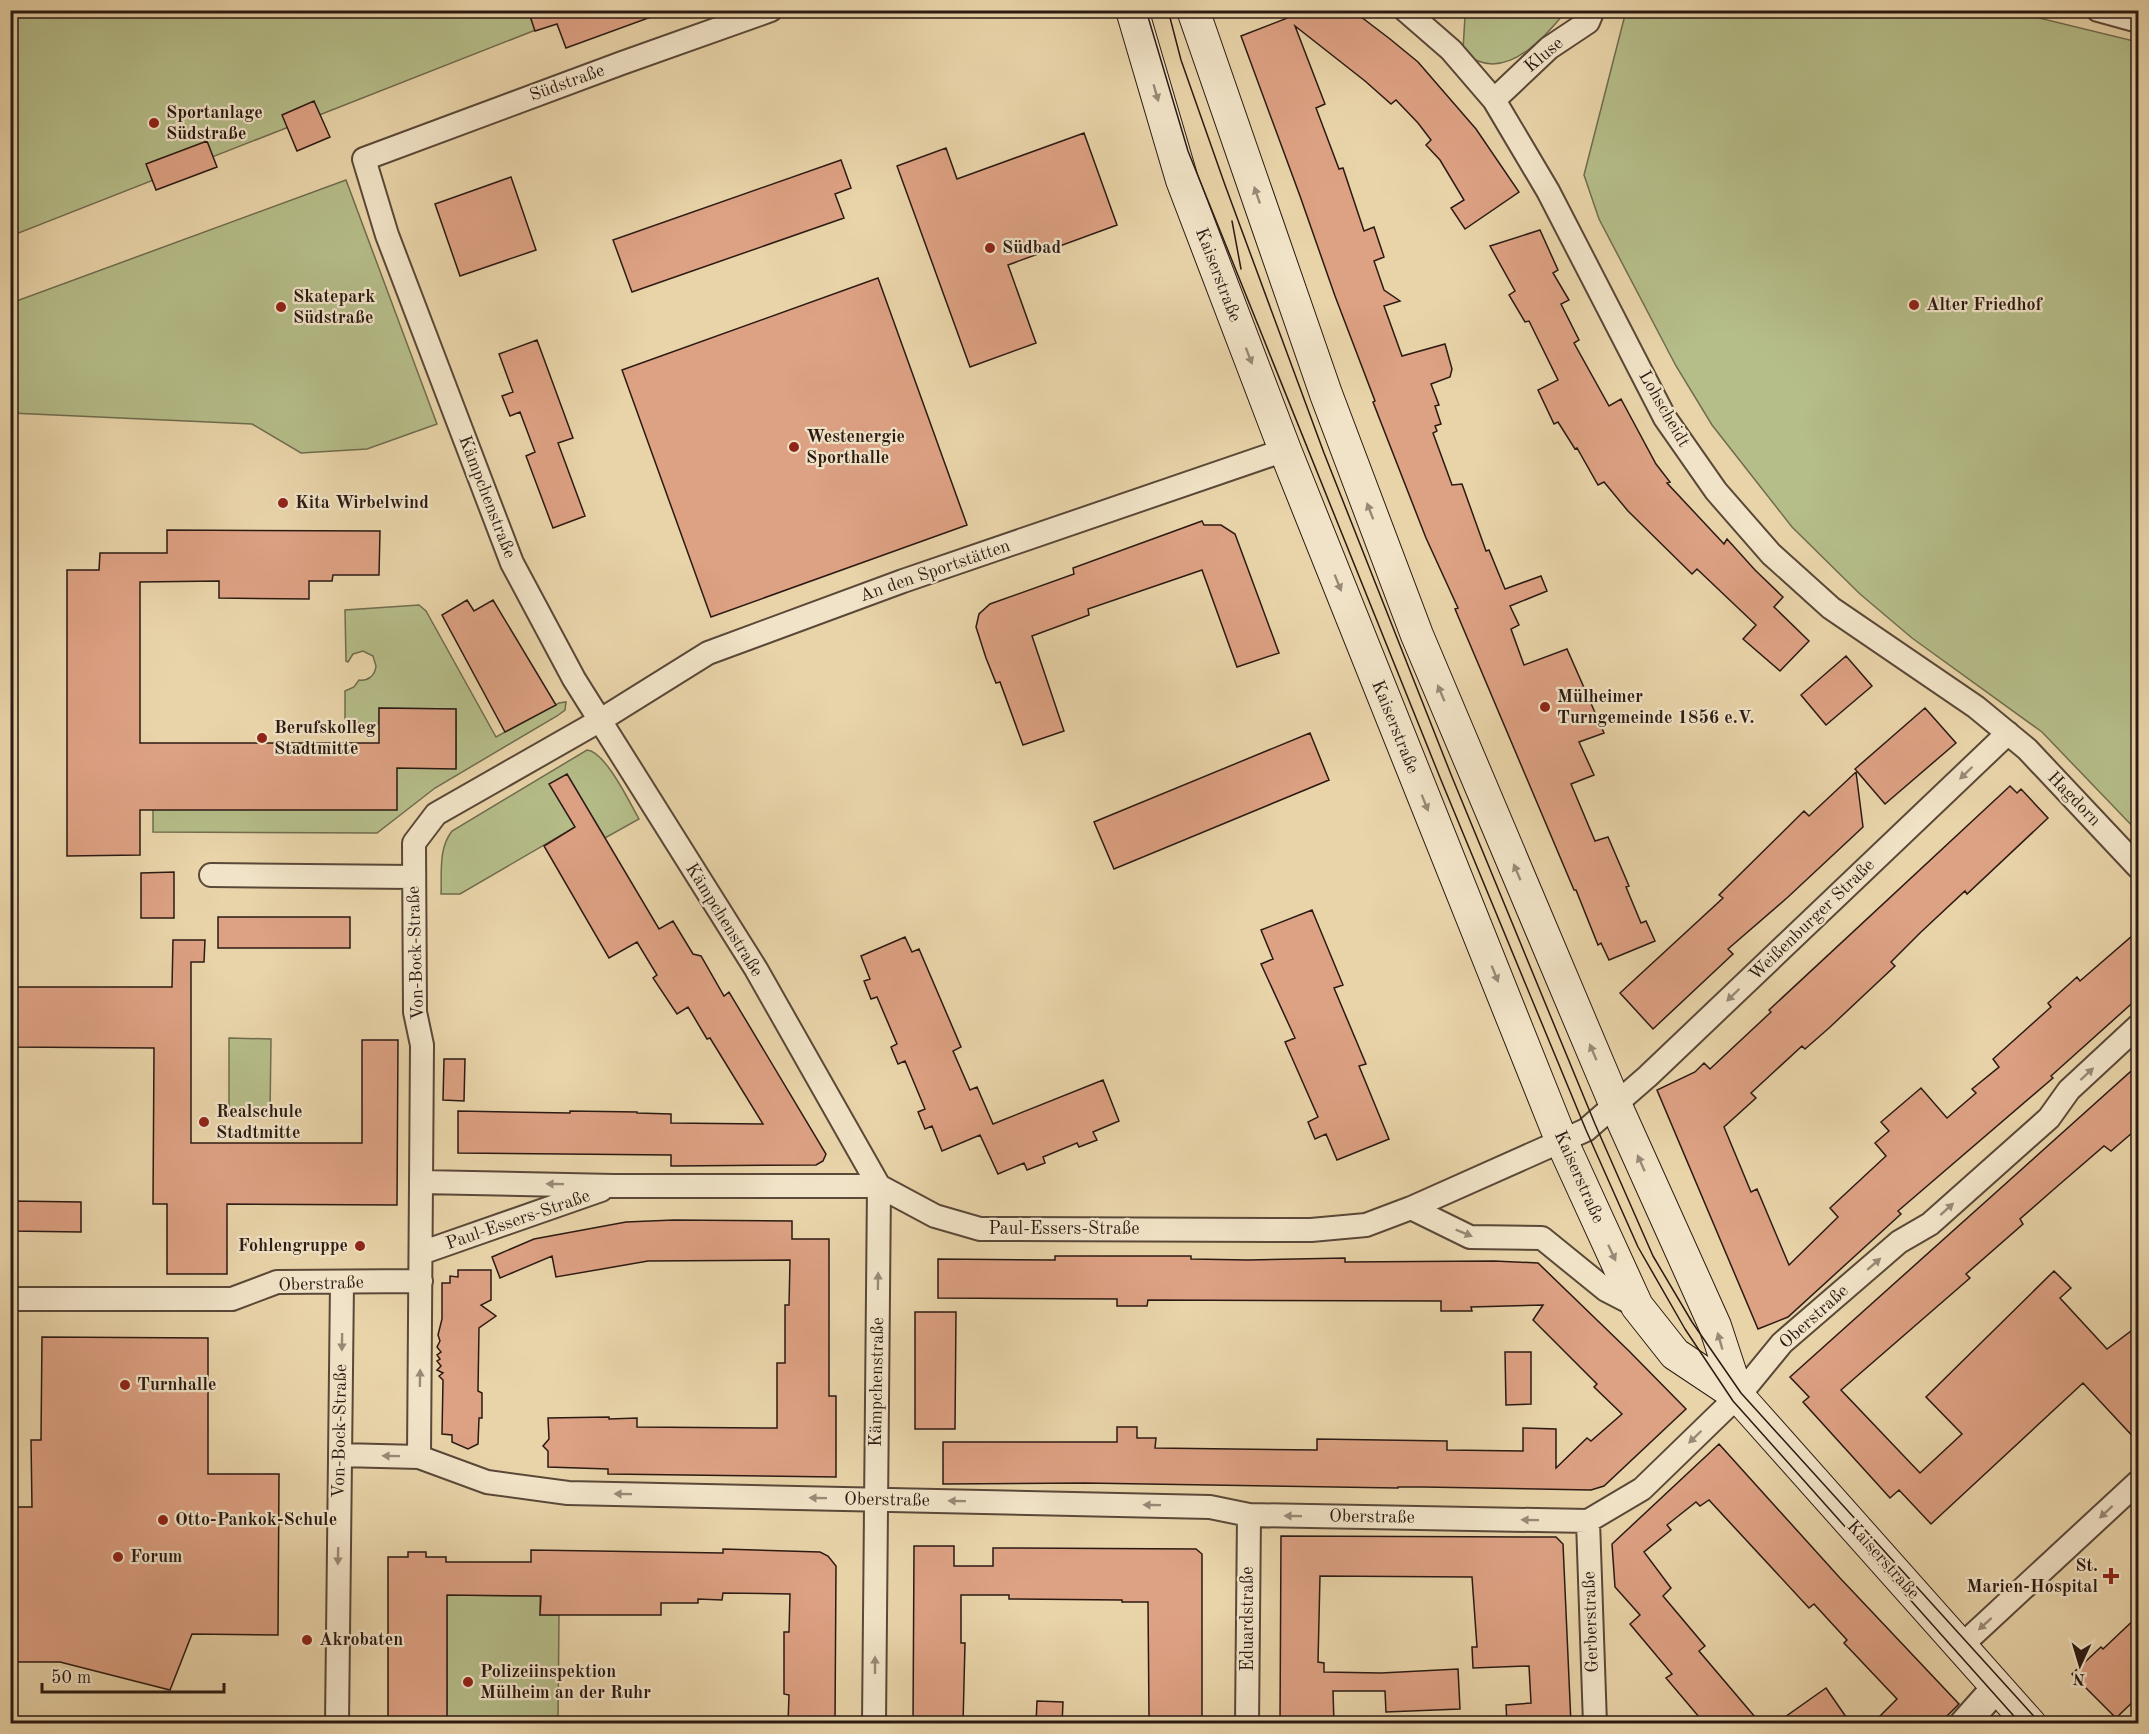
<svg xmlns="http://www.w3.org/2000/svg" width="2149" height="1734" viewBox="0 0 2149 1734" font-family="'Old Standard TT',serif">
<rect width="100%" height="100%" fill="#e9d4a9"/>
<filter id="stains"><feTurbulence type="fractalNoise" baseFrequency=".00333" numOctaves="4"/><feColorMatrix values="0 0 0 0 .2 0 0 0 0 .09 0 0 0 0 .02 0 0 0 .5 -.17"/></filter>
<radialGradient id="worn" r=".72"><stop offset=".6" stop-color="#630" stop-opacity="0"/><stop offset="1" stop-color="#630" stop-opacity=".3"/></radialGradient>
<path fill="#b5bd89" stroke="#706c4e" stroke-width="1.5" d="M 11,11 L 584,11 L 11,236 Z
M 1458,11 L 1566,11 C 1547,35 1512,75 1478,61 C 1473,59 1467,53 1463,50 L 1465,16 Z
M 1626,11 L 2010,11 L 2138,42 L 2138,832 L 2042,732 L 1912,638 L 1860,594 L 1792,527 L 1712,425 L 1676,366 L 1599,219 L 1584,175 Z
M 346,180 L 437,424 L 367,449 L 301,453 L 252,424 L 11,413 L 11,303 Z
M 419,605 L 426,611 L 496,737 L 559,703 L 566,702 L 565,710 L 557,716 L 435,788 L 377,833 L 153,832 L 153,805 L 397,768 L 456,768 L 456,709 L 379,708 L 379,724 L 362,724 L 345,719 L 345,691 L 354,687 L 359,680 C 368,681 375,676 376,666 L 373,656 L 363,651 L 353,654 L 348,662 L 346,661 L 345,610 Z
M 587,750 C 605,751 630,803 639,819 L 605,838 L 592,817 L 460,894 L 441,894 C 442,873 438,849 452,831 Z
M 229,1038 L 271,1039 L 270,1116 L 229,1115 Z
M 447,1595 L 540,1596 L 540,1615 L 559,1615 L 558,1723 L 447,1724 Z"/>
<path fill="#dda183" stroke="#2b1a13" stroke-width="1.5" d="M 528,10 L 662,10 L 662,13 L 566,48 L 557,24 L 535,31 Z
M 1308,10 L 1352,10 L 1390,39 L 1418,62 L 1476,129 L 1519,192 L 1465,229 L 1451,208 L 1464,200 L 1440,160 L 1426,145 L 1431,140 L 1418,123 L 1396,100 L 1391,104 L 1365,81 L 1295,26 L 1325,104 L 1316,108 L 1339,169 L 1343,168 L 1364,231 L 1374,227 L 1384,257 L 1374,261 L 1384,290 L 1400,301 L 1384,306 L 1402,356 L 1445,344 L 1452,369 L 1450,377 L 1431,384 L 1439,405 L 1435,406 L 1441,424 L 1435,426 L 1437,431 L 1433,433 L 1452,485 L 1462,484 L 1486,551 L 1489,550 L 1505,589 L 1541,576 L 1547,591 L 1510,606 L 1519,625 L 1511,629 L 1524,665 L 1567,649 L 1604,733 L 1579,742 L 1594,775 L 1571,784 L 1595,841 L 1608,837 L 1629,886 L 1626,887 L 1641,923 L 1646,921 L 1655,941 L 1609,960 L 1601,943 L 1598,945 L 1576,890 L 1574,890 L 1455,609 L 1458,608 L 1426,538 L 1373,402 L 1375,401 L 1335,296 L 1300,196 L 1241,36 Z
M 314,101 L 330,137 L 297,151 L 282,115 Z
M 1084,133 L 1117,225 L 1008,265 L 1036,343 L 970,367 L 897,166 L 946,148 L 957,179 Z
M 207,141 L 217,167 L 156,190 L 146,164 Z
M 841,160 L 851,188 L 835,194 L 844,218 L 632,292 L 613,240 Z
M 511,177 L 536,250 L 460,276 L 435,204 Z
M 1540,230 L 1558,270 L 1553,273 L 1569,300 L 1561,304 L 1579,340 L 1574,343 L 1609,406 L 1621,399 L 1656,464 L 1670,482 L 1667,483 L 1724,544 L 1727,539 L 1755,570 L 1783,597 L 1774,607 L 1809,641 L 1780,671 L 1743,639 L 1756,625 L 1697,569 L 1692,574 L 1628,511 L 1604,482 L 1598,485 L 1577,448 L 1575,449 L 1558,422 L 1554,424 L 1538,390 L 1558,380 L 1529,321 L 1525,322 L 1509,295 L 1515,291 L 1490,246 Z
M 878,278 L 967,525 L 711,617 L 622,370 Z
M 537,340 L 573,438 L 558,443 L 585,516 L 553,528 L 526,456 L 535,452 L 520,412 L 510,416 L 502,396 L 513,392 L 499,354 Z
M 1202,521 L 1204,525 L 1221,525 L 1235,534 L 1279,653 L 1237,667 L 1202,570 L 1088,609 L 1089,615 L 1032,636 L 1064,731 L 1023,745 L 1000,682 L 996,683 L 986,658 L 976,627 L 979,614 L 990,604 L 1074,574 L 1073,568 Z
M 167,530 L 380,531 L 379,575 L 333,575 L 332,581 L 309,581 L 309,599 L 219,598 L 219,581 L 140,582 L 140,743 L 379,743 L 379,708 L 456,709 L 456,769 L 397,768 L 397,810 L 140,810 L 140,855 L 67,856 L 67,570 L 99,570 L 100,553 L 167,553 Z
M 467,600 L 474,611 L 493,600 L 556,705 L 505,732 L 442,615 Z
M 1846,656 L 1872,686 L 1826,725 L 1801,695 Z
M 1925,708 L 1956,743 L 1885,804 L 1855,769 Z
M 1310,733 L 1329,780 L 1114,869 L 1094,822 Z
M 1856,772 L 1863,827 L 1788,897 L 1728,949 L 1733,954 L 1653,1029 L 1620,993 L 1723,898 L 1719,895 L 1804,811 L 1809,816 Z
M 567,774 L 659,929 L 673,921 L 693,954 L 701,956 L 724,996 L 729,992 L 826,1154 L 823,1161 L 816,1165 L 671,1166 L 671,1155 L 458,1153 L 458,1111 L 570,1113 L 570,1111 L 637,1112 L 637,1113 L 671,1114 L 671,1123 L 763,1124 L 710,1038 L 707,1039 L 688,1007 L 677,1014 L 653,978 L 657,975 L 637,942 L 609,958 L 544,846 L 575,827 L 549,784 Z
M 2010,786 L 2017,793 L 2021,789 L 2048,818 L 1967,894 L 1965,891 L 1921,932 L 1891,962 L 1895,966 L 1829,1028 L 1805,1049 L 1802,1046 L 1751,1093 L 1756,1098 L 1724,1127 L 1751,1192 L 1757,1189 L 1789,1265 L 1838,1217 L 1830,1208 L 1886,1156 L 1875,1143 L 1889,1131 L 1881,1122 L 1921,1088 L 1947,1118 L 1976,1093 L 1972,1089 L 1999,1067 L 1993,1059 L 2051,1007 L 2048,1003 L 2077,977 L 2080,981 L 2139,930 L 2139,997 L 2051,1076 L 2053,1078 L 1898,1211 L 1901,1214 L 1788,1317 L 1758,1329 L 1657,1090 L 1695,1072 L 1704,1063 L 1710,1069 L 1771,1012 L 1769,1010 Z
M 174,872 L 174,918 L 141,918 L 141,873 Z
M 1312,910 L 1343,985 L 1334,988 L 1366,1064 L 1359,1066 L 1389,1139 L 1337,1160 L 1326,1134 L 1315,1139 L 1308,1122 L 1318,1117 L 1285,1042 L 1295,1038 L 1261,964 L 1273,959 L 1261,930 Z
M 218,917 L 350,917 L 350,948 L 218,948 Z
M 905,937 L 912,952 L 919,949 L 961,1047 L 953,1051 L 970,1090 L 977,1087 L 993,1124 L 1103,1080 L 1119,1121 L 1093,1132 L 1097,1140 L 1079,1147 L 1077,1143 L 1043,1157 L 1045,1163 L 1027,1170 L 1024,1163 L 998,1174 L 980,1135 L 942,1151 L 932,1126 L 925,1129 L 918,1112 L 925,1109 L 905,1061 L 898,1064 L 891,1047 L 897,1044 L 877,997 L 871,999 L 864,981 L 870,979 L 861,956 Z
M 173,940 L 205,940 L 204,962 L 191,962 L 191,1143 L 362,1143 L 362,1040 L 398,1040 L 397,1205 L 227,1204 L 227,1274 L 167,1274 L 167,1204 L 153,1204 L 154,1048 L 10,1047 L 10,987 L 172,987 Z
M 444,1059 L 465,1059 L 464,1101 L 443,1100 Z
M 2139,1064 L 2139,1127 L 2111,1151 L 2104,1146 L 2053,1190 L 2020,1219 L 2023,1224 L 1966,1274 L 1970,1278 L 1841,1390 L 1920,1473 L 1962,1434 L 1926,1397 L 2054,1271 L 2071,1288 L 2060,1298 L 2107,1349 L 2139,1325 L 2139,1443 L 2083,1383 L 1931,1524 L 1899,1490 L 1890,1498 L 1803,1402 L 1809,1397 L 1790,1377 Z
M 10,1201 L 81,1202 L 81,1232 L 10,1231 Z
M 674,1220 L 792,1221 L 792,1239 L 829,1239 L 829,1396 L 836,1396 L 836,1477 L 608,1474 L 608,1469 L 548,1467 L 548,1451 L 543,1446 L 549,1439 L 548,1418 L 609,1417 L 609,1419 L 637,1418 L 637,1427 L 777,1428 L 777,1363 L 785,1363 L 785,1305 L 789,1305 L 790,1260 L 648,1261 L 556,1277 L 552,1256 L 500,1278 L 492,1257 L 534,1239 L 626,1222 Z
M 1055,1256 L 1191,1256 L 1191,1259 L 1248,1260 L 1345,1258 L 1345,1262 L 1494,1261 L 1538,1263 L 1629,1351 L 1686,1409 L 1604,1486 L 1591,1490 L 1423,1487 L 1398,1487 L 1398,1488 L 1084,1483 L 943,1484 L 943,1442 L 1117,1442 L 1117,1427 L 1137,1427 L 1137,1438 L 1156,1438 L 1155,1448 L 1317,1450 L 1317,1439 L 1447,1441 L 1447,1450 L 1523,1451 L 1523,1428 L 1556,1429 L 1556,1468 L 1587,1438 L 1591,1441 L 1622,1414 L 1594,1387 L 1597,1384 L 1533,1320 L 1543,1305 L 1471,1307 L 1472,1311 L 1441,1311 L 1441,1301 L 1148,1300 L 1147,1306 L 1117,1306 L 1117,1299 L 938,1298 L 938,1259 L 1055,1260 Z
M 458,1270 L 491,1270 L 491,1300 L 481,1305 L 496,1316 L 479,1328 L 478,1391 L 482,1393 L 482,1418 L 479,1418 L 478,1444 L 468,1449 L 452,1442 L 452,1435 L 442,1434 L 443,1380 L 439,1376 L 443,1373 L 437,1370 L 441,1366 L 437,1361 L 440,1359 L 437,1355 L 441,1352 L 437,1347 L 440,1341 L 438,1335 L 442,1319 L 442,1283 L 450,1283 L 450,1276 L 458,1277 Z
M 915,1312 L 956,1312 L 955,1429 L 915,1429 Z
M 42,1337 L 208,1338 L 208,1474 L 279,1474 L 278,1635 L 192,1634 L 170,1690 L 60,1662 L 10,1662 L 10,1507 L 32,1507 L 31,1440 L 41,1440 Z
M 1505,1352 L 1531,1352 L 1531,1404 L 1506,1405 Z
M 1719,1444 L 1840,1578 L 1959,1704 L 1939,1724 L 1872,1724 L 1897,1699 L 1844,1643 L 1847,1640 L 1814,1604 L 1809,1608 L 1709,1500 L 1700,1506 L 1696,1502 L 1667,1525 L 1671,1530 L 1644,1552 L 1671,1588 L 1663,1596 L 1705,1646 L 1699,1651 L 1761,1724 L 1705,1724 L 1666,1678 L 1672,1674 L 1630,1624 L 1640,1615 L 1615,1587 L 1612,1544 Z
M 1281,1536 L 1556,1537 L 1563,1544 L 1571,1724 L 1507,1724 L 1506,1705 L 1531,1703 L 1529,1666 L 1473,1668 L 1472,1647 L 1477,1647 L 1472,1577 L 1320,1576 L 1318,1662 L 1324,1663 L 1324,1672 L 1381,1673 L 1458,1669 L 1460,1709 L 1386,1712 L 1385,1691 L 1333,1691 L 1334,1724 L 1280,1724 Z
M 914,1546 L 954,1546 L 954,1566 L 993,1566 L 993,1548 L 1196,1549 L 1202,1554 L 1202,1724 L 1156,1724 L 1149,1715 L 1148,1602 L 1122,1602 L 1122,1600 L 1009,1599 L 1009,1595 L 961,1595 L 961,1643 L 965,1643 L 963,1724 L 913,1724 Z
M 723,1549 L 820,1552 L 828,1556 L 836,1566 L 835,1724 L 788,1724 L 789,1695 L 784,1694 L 784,1632 L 789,1632 L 790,1594 L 723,1593 L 722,1600 L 698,1599 L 698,1603 L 661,1603 L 661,1615 L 540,1615 L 541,1596 L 447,1595 L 447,1724 L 388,1724 L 388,1557 L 408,1557 L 408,1552 L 426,1552 L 426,1557 L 446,1557 L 446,1562 L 531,1562 L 531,1550 L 723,1553 Z
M 2139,1615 L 2139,1696 L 2116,1718 L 2072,1674 L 2101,1647 L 2103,1649 Z
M 1826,1688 L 1851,1724 L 1775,1724 Z
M 1037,1701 L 1063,1702 L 1062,1724 L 1036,1724 Z"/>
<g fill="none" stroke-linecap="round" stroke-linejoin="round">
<defs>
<path id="minor" d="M 771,10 L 622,63 L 364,159 L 387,235 L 512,563 L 574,679 L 756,969 L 879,1186 L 874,1724
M 1405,10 L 1451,50 L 1494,100 L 1548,191 L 1665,418 L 1716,491 L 1771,554 L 1831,608 L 1976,707 L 2027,749 L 2138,867
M 2098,10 L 2138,21
M 1494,100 L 1549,48 L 1588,22 L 1593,10
M 211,875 L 413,877
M 421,1182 L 614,1186 L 879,1186 L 935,1216 L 980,1229 L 1311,1230 L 1366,1225 L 1411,1208 L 1586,1130 L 1648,1076 L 2008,733
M 1411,1208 L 1470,1237 L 1542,1238 L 1606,1290 L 1637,1306
M 421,1253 L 601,1190
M 10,1299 L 232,1299 L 277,1282 L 421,1281
M 341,1455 L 419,1457 L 487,1482 L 568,1493 L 1210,1507 L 1249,1515 L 1588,1521 L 1642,1489 L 1741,1393 L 1782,1343 L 1899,1242 L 1930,1224 L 2049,1118 L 2069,1090 L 2138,1026
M 419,1457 L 422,1045 L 415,1012 L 414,843 L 436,814 L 599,721 L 708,653 L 903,581 L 1285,450
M 1588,1521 L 1595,1724
M 1961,1646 L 2138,1482
M 337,1724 L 342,1283
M 1247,1724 L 1249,1515"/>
<path id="tertiary" d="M 1964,1724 L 1996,1688"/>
<path id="secondary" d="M 1132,10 L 1182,180 L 1285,450 L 1562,1142 L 1637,1306 L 1675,1354 L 1738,1396 L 2030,1724
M 1193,10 L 1326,394 L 1417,635 L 1616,1106 L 1715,1326 L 1738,1396"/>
</defs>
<use href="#minor" stroke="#5a4838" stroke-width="26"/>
<use href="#tertiary" stroke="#5a4838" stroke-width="32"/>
<use href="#secondary" stroke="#2b1a13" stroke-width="34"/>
<use href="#minor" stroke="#f1e3c7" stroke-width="22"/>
<use href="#tertiary" stroke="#f1e3c7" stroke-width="28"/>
<use href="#secondary" stroke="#f1e3c7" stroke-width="32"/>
<path stroke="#2b1a13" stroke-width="1.5" d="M 1146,10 L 1188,151 L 1441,780 L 1586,1130 L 1638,1247 L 1685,1329 L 1733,1401 L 2021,1724
M 1168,10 L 1181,60 L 1225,185 L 1324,453 L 1452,777 L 1595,1124 L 1653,1256 L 1692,1322 L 1741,1393 L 2041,1724
M 1232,221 L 1241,269"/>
</g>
<defs><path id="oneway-solid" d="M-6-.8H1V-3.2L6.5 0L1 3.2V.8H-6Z" transform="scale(1.5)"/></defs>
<g fill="#988976">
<use href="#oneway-solid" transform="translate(1156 93) rotate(74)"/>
<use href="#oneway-solid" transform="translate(1257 195) rotate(-109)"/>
<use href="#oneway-solid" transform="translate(1249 356) rotate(69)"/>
<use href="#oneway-solid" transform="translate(1370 511) rotate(-111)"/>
<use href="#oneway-solid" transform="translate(1338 583) rotate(68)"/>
<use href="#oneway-solid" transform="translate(1441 693) rotate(-113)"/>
<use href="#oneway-solid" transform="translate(1966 773) rotate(136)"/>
<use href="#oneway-solid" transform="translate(1425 803) rotate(68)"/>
<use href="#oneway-solid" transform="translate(1517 872) rotate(-113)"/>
<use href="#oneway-solid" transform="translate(1495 974) rotate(68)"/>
<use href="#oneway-solid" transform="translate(1733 995) rotate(136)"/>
<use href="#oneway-solid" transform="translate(1593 1052) rotate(-113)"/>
<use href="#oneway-solid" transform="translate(2087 1074) rotate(-43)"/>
<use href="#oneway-solid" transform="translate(1641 1163) rotate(-114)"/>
<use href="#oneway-solid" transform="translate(555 1184) rotate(-179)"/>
<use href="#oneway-solid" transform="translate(1947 1209) rotate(-42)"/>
<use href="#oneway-solid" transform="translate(1464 1233) rotate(22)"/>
<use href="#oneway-solid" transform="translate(1612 1253) rotate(65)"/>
<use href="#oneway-solid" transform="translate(1874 1264) rotate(-41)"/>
<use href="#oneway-solid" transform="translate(878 1281) rotate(-89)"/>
<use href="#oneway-solid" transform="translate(1720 1341) rotate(-106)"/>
<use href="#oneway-solid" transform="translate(342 1342) rotate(91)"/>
<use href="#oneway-solid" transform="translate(420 1378) rotate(-89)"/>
<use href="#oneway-solid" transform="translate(1695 1437) rotate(136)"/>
<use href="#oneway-solid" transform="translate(391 1456) rotate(-179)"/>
<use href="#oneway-solid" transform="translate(623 1494) rotate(-179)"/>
<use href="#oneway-solid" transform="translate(818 1498) rotate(-179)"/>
<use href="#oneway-solid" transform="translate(957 1501) rotate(-179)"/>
<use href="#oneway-solid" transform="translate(1152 1505) rotate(-179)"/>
<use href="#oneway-solid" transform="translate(2106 1512) rotate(137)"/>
<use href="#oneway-solid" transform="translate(1293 1516) rotate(-179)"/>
<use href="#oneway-solid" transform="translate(1530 1520) rotate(-179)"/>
<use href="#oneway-solid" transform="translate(338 1556) rotate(91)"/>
<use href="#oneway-solid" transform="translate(1985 1624) rotate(138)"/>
<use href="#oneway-solid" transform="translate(875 1665) rotate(-90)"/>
</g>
<g fill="#8f2418" stroke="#f1e3c7" stroke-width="2">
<circle cx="154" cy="123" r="6"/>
<circle cx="990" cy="248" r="6"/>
<circle cx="1914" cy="305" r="6"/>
<circle cx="281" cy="307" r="6"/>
<circle cx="794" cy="447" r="6"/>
<circle cx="283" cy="503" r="6"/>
<circle cx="1545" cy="707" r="6"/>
<circle cx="262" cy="738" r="6"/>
<circle cx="204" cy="1122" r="6"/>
<circle cx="360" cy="1246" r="6"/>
<circle cx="125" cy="1385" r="6"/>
<circle cx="163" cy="1520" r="6"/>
<circle cx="118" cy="1557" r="6"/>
<path d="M2108 1567h6v6h6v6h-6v6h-6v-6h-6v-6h6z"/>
<circle cx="307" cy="1640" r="6"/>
<circle cx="468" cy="1682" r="6"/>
</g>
<g text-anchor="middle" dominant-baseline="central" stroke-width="4.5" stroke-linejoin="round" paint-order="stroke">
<g font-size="18" fill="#2b1a13" stroke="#f1e3c7">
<text transform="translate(1544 55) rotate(-40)">Kluse</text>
<text transform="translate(567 83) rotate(-20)">Südstraße</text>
<text transform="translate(1218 275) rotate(69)">Kaiserstraße</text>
<text transform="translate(1664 409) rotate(60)">Lohscheidt</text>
<text transform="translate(487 497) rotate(69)">Kämpchenstraße</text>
<text transform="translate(935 571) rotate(-19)">An den Sportstätten</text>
<text transform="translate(1395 727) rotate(68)">Kaiserstraße</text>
<text transform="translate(2074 799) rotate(46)">Hagdorn</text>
<text transform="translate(724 920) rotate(58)">Kämpchenstraße</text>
<text transform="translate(1812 920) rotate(-44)">Weißenburger Straße</text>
<text transform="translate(416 953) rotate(-92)">Von-Bock-Straße</text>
<text transform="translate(1579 1177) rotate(66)">Kaiserstraße</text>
<text transform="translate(518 1220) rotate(-19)">Paul-Essers-Straße</text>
<text x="1064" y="1229">Paul-Essers-Straße</text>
<text transform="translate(321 1284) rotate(-2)">Oberstraße</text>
<text transform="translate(1814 1317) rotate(-42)">Oberstraße</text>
<text transform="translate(877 1382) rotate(-89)">Kämpchenstraße</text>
<text transform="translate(340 1431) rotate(-89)">Von-Bock-Straße</text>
<text transform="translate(887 1500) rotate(1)">Oberstraße</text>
<text transform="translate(1372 1517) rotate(1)">Oberstraße</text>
<text transform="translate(1883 1560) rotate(48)">Kaiserstraße</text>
<text transform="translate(1248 1619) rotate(-90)">Eduardstraße</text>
<text transform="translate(1591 1622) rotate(-92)">Gerberstraße</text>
</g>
<g font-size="18" font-weight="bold" fill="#2b1a13" stroke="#f1e3c7" text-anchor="start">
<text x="166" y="113">Sportanlage<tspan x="166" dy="21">Südstraße</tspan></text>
<text x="1002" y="248">Südbad</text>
<text x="293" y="297">Skatepark<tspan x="293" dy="21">Südstraße</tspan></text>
<text x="1926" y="305">Alter Friedhof</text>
<text x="806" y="437">Westenergie<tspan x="806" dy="21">Sporthalle</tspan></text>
<text x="295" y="503">Kita Wirbelwind</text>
<text x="1557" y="697">Mülheimer<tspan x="1557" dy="21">Turngemeinde 1856 e.V.</tspan></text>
<text x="274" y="728">Berufskolleg<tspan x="274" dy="21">Stadtmitte</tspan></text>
<text x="216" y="1112">Realschule<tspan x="216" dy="21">Stadtmitte</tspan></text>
<text x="348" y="1246" text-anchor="end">Fohlengruppe</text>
<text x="137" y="1385">Turnhalle</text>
<text x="175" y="1520">Otto-Pankok-Schule</text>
<text x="130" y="1557">Forum</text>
<text x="2098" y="1566" text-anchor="end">St.<tspan x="2098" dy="21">Marien-Hospital</tspan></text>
<text x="319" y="1640">Akrobaten</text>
<text x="480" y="1672">Polizeiinspektion<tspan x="480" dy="21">Mülheim an der Ruhr</tspan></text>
</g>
</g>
<rect width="2149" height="1734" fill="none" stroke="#e9d4a9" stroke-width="36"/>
<rect x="12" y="12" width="2125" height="1710" fill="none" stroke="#2b1a13" stroke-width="3"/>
<rect x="18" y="18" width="2113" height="1698" fill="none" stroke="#2b1a13" stroke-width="1.5"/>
<g transform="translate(2080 1665) rotate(184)" stroke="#f1e3c7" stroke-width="4.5" paint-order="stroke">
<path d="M0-4.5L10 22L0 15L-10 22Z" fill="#2b1a13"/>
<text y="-9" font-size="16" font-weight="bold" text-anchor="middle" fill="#2b1a13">N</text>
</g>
<path d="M42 1683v9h182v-9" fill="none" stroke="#2b1a13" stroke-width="3"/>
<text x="51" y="1683" font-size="18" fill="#2b1a13" stroke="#f1e3c7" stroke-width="4.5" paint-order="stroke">50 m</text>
<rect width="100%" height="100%" filter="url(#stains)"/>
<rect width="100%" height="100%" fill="url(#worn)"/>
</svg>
